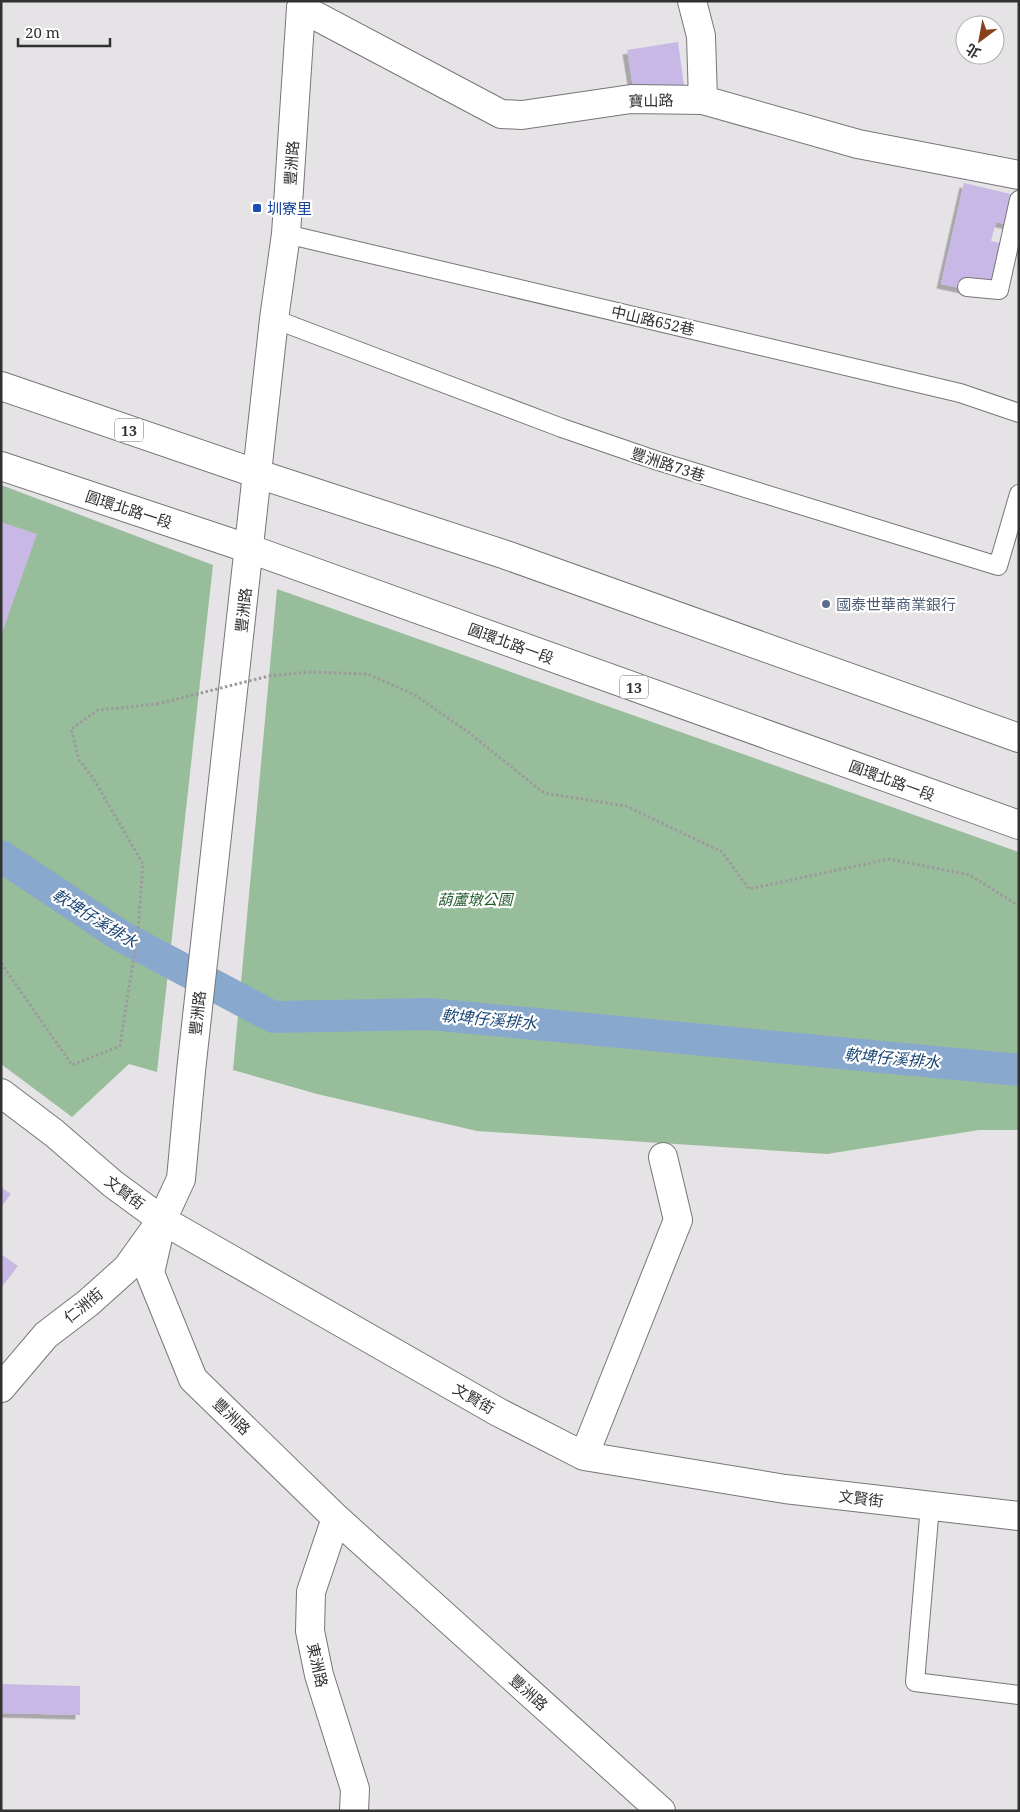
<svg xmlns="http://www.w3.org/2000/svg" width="1020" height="1812" viewBox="0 0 1020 1812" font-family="'Noto Serif','Noto Sans TC',serif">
<defs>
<filter id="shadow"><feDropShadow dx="-4.5" dy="4.5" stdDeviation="0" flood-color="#0004"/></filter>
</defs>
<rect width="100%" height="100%" fill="#e6e3e6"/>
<path fill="#98bd9b" d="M 1,485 L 213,565 L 157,1072 L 129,1064 L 72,1117 L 1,1064 Z
M 277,589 L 1019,852 L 1019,1130 L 979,1130 L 827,1154 L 477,1131 L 317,1094 L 233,1070 Z"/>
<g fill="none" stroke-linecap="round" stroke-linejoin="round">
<path stroke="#89a8ce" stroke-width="32" d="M 1,856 L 121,936 L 273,1017 L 430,1014 L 1019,1070"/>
</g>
<path fill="#c7b8e5" filter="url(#shadow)" d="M 678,42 L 684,85 L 634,93 L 627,50 Z
M 964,183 L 1019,196 L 1019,227 L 996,222 L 991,241 L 1014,246 L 1005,284 L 982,279 L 979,292 L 941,284 Z
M 1,522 L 37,534 L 2,633 L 1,633 Z
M 1,1187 L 11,1194 L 1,1207 Z
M 1,1254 L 18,1266 L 1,1288 Z
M 1,1684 L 80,1686 L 80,1715 L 1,1713 Z"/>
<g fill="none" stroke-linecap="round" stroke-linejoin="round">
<defs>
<path id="lane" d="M 286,234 L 960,393 L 1019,413
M 967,287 L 999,290 L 1019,200
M 274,319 L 562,428 L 658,461 L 998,566 L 1019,494
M 930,1506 L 915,1682 L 1019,1695"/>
<path id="street" d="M 692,1 L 701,36 L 703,100
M 301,8 L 501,114 L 522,115 L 631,99 L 703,100 L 858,144 L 1019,175
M 1,1093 L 54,1133 L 113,1184 L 162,1220 L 498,1412 L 584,1456 L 785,1489 L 1019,1516
M 584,1456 L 678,1220 L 663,1157"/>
<path id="secondary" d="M 304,1 L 301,8 L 286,234 L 274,319 L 191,1071 L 181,1179 L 162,1220 L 150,1273 L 193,1379 L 336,1518 L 661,1811
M 1,1388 L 46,1335 L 88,1303 L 127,1268 L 155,1229
M 336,1518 L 311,1592 L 310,1631 L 319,1675 L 355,1789 L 354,1811"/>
<path id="primary" d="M 1,386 L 258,474 L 506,555 L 1019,738
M 1,466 L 250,549 L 1019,825"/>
</defs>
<use href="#lane" stroke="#787578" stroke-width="20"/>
<use href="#street" stroke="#787578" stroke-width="30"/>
<use href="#secondary" stroke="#787578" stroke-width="30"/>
<use href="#primary" stroke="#787578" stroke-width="30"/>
<path stroke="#9c9a9c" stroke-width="3" stroke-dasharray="2.5 2.5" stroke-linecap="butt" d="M 269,676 L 310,672 L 368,674 L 415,695 L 468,732 L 544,793 L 626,806 L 722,852 L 749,889 L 889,859 L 970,875 L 1019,906
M 1,963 L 72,1065 L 120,1046 L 138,930 L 143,864 L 93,778 L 79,760 L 71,729 L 98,710 L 157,704"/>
<use href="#lane" stroke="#fff" stroke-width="18"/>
<use href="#street" stroke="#fff" stroke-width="28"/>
<use href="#secondary" stroke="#fff" stroke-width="28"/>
<use href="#primary" stroke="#fff" stroke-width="28"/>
<path stroke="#9c9a9c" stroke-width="3" stroke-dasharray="2.5 2.5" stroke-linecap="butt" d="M 157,704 L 269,676"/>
</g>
<rect fill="#1a4fb4" stroke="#fff" stroke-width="2" x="252" y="203" width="10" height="10" rx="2.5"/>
<circle fill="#5c6f8a" stroke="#fff" stroke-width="2" cx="826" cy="604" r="5"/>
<g text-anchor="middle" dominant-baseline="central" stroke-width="4.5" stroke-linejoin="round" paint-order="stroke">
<g fill="#fff" stroke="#706f70" stroke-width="1">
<rect x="115" y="418.5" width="28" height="23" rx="4"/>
<rect x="620" y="675.5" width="28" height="23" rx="4"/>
</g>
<g font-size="14" font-weight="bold" fill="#323132">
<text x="129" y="430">13</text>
<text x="634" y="687">13</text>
</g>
<g font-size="15" fill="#323132" stroke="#fff">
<text transform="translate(651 100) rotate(-1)">寶山路</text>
<text transform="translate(291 163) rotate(-86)">豐洲路</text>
<text transform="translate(653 320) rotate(13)">中山路652巷</text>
<text transform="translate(668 464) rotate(18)">豐洲路73巷</text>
<text transform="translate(129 509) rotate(18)">圓環北路一段</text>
<text transform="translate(243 610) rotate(-84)">豐洲路</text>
<text transform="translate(511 643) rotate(20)">圓環北路一段</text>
<text transform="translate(892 780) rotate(20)">圓環北路一段</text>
<text transform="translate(197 1013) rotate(-84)">豐洲路</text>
<text transform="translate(125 1192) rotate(37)">文賢街</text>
<text transform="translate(83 1305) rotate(-39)">仁洲街</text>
<text transform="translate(474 1398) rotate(30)">文賢街</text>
<text transform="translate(232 1416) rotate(44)">豐洲路</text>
<text transform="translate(861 1498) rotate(7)">文賢街</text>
<text transform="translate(318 1665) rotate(77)">東洲路</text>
<text transform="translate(529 1692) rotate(42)">豐洲路</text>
</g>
<g font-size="15" fill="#164399" stroke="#fff" text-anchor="start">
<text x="267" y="208">圳寮里</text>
</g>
<g font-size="15" fill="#4e5e75" stroke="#fff" text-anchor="start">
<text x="836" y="604">國泰世華商業銀行</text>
</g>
<g font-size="15" font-style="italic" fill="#235b2d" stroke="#fff">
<text x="475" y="899">葫蘆墩公園</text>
</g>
<g font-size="16" font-style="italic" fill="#174474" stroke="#fff">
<text transform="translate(95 918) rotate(32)">軟埤仔溪排水</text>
<text transform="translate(489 1019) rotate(5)">軟埤仔溪排水</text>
<text transform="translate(892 1058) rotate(5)">軟埤仔溪排水</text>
</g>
</g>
<rect width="1020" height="1812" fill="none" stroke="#323132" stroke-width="5"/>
<g transform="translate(980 40) rotate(212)"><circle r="24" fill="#ffffff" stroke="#adadad"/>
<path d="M0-4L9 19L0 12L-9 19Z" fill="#87411c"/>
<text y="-8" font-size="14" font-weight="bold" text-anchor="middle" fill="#323132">北</text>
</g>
<path d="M18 38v8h92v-8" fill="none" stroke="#323132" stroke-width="2.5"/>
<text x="25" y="38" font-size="15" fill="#323132" stroke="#ffffff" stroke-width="4" paint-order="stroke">20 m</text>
</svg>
